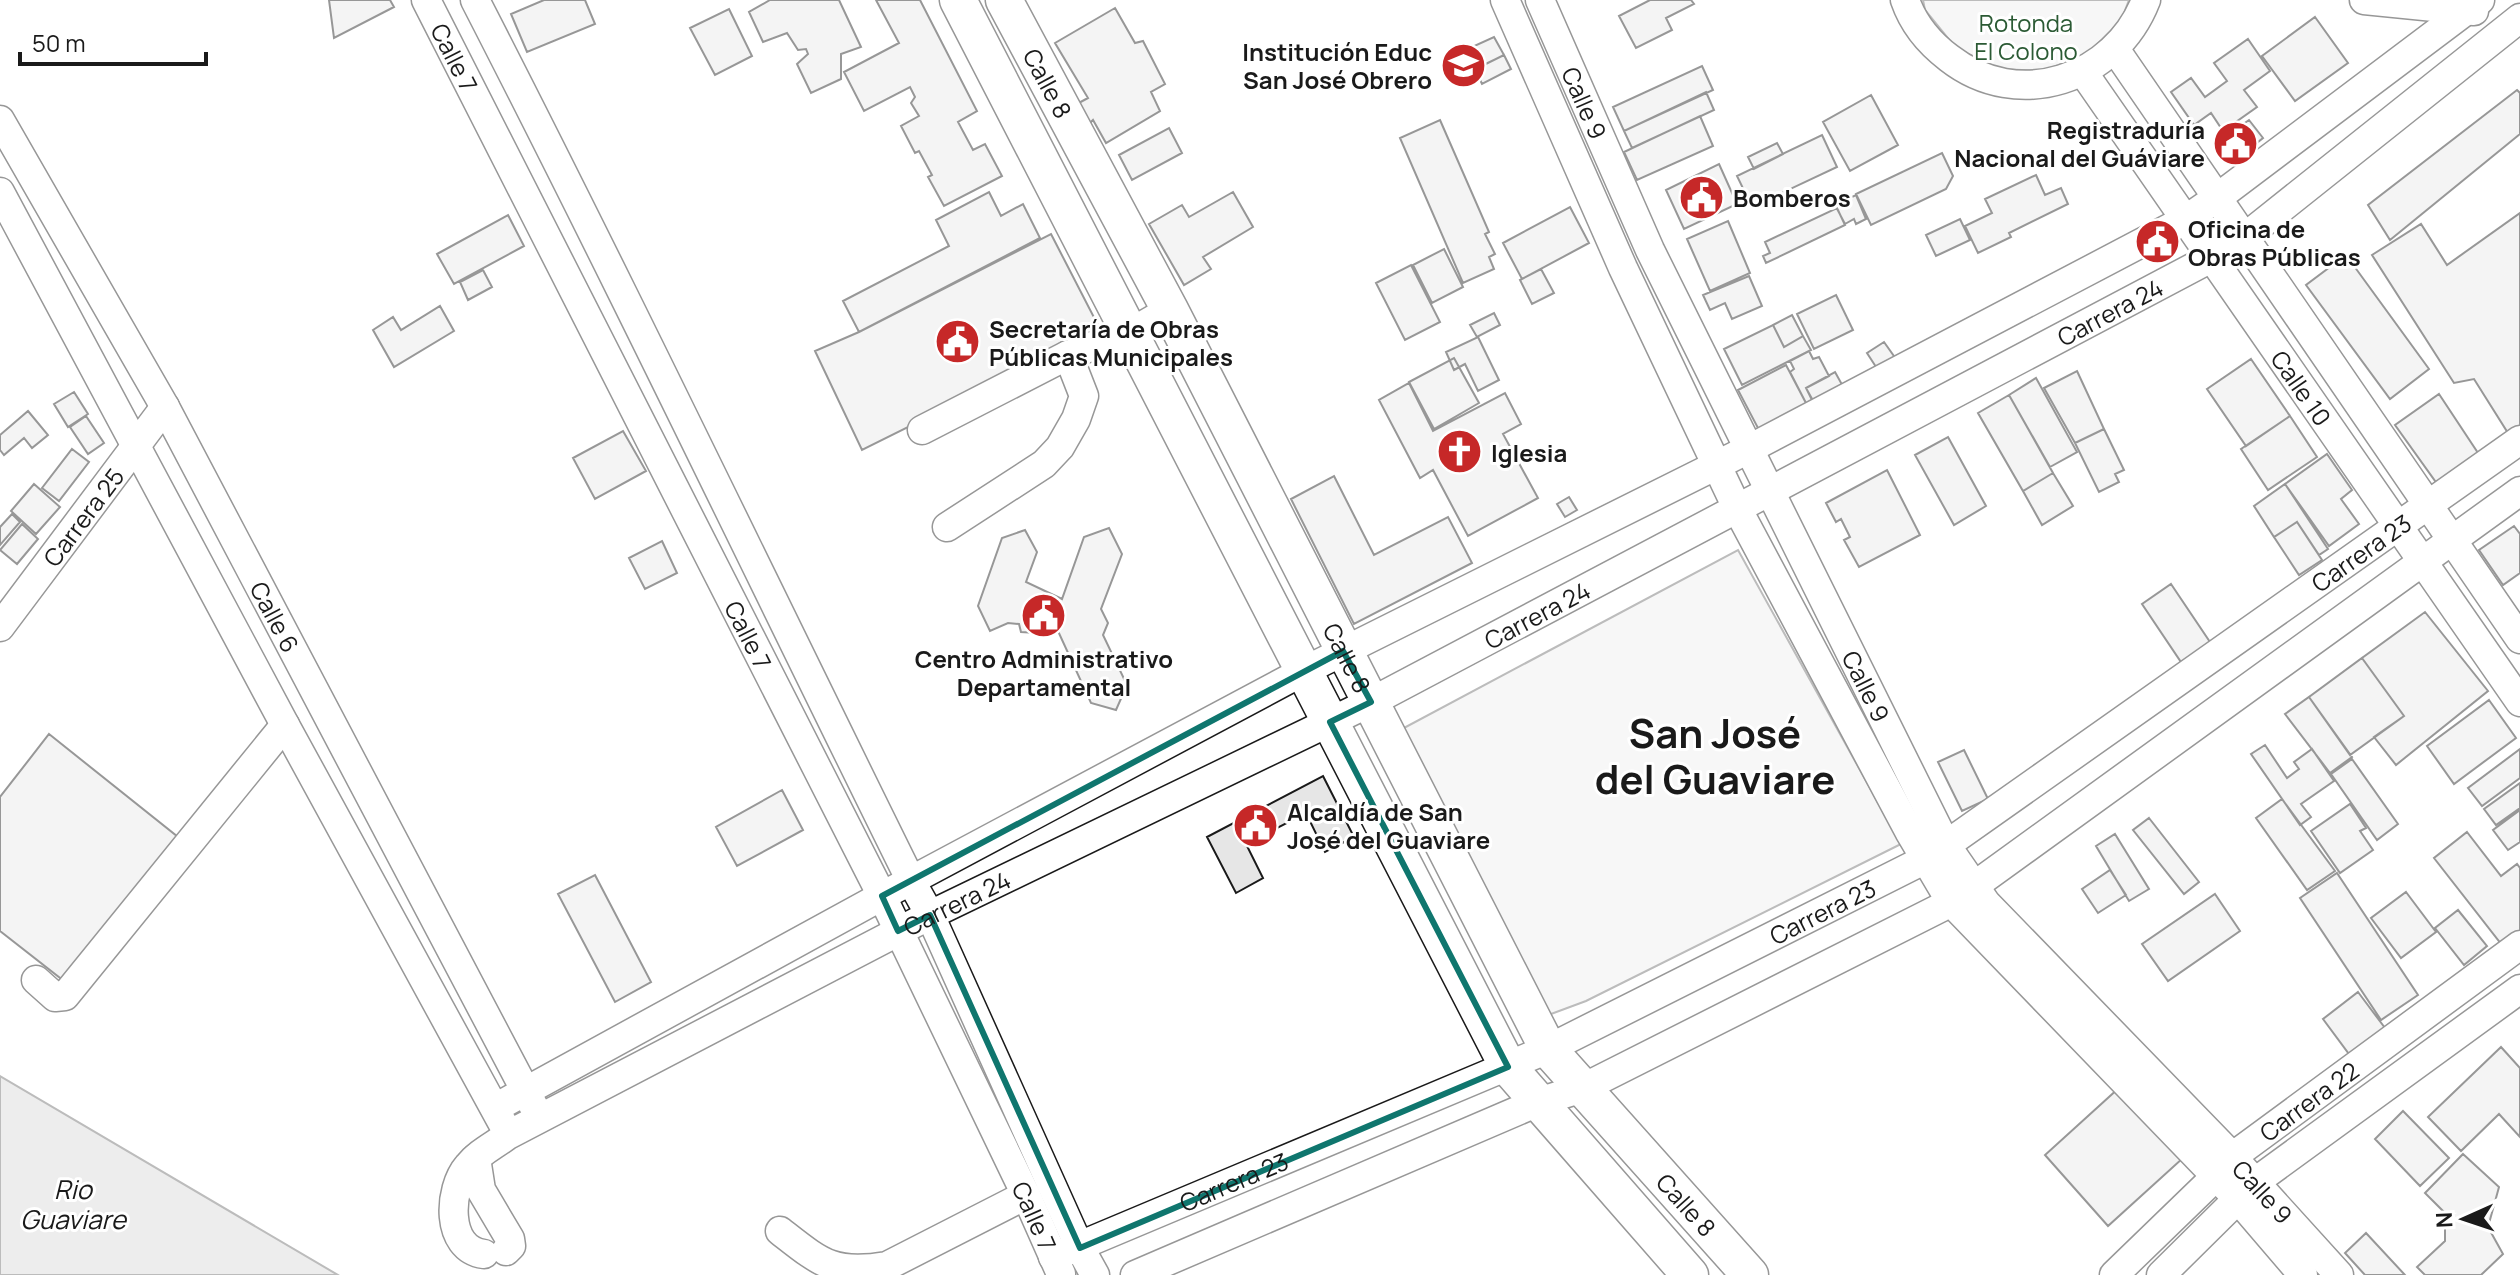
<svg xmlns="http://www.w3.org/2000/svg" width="2520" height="1275" viewBox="0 0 2520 1275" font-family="Manrope,sans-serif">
<rect width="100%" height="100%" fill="#fff"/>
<path fill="#ededed" stroke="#6a6a6a" stroke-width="2" d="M 1923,0 L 2129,0 L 2121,21 L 2087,54 L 2043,71 L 1997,69 L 1955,47 L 1925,10 Z
M 1738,550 L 1901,844 L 1586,1001 L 1543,1017 L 1402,729 Z"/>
<path fill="#d7d7d7" stroke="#6a6a6a" stroke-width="2" d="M 0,1076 L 338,1275 L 0,1275 Z"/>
<path fill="#e6e6e6" stroke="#1a1a1a" stroke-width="2" d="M 329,0 L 390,0 L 394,7 L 334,38 Z
M 544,0 L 585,0 L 595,24 L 527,52 L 511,14 Z
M 770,0 L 839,0 L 861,47 L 841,54 L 841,79 L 811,93 L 797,64 L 808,54 L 806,49 L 798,50 L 787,33 L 763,42 L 749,12 Z
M 876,0 L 920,0 L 977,111 L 958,122 L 973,150 L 985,144 L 1002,176 L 944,206 L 928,177 L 932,175 L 919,151 L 915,153 L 901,126 L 919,116 L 911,103 L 915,97 L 910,87 L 864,111 L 844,72 L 899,43 Z
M 1650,0 L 1691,0 L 1694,4 L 1666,18 L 1672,30 L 1636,48 L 1619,16 Z
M 1115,8 L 1135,43 L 1143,41 L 1165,84 L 1151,92 L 1160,111 L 1106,143 L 1093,120 L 1087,126 L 1075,105 L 1088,98 L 1055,43 Z
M 729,9 L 752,56 L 715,75 L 690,28 Z
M 2315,17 L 2348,63 L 2295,101 L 2262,56 Z
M 1494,37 L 1504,55 L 1470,72 L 1461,52 Z
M 2248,39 L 2270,71 L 2244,90 L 2257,107 L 2223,131 L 2211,113 L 2194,125 L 2171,92 L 2191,78 L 2205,97 L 2227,81 L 2214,63 Z
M 1504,55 L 1511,69 L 1482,84 L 1475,69 Z
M 1702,66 L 1713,90 L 1624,131 L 1613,107 Z
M 2517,90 L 2520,93 L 2520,134 L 2390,240 L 2368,205 Z
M 1706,92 L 1714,110 L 1632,148 L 1624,131 Z
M 1871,95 L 1898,145 L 1850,171 L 1823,122 Z
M 1700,116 L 1713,146 L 1637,180 L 1624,152 Z
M 1440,120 L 1489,232 L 1485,234 L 1495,254 L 1489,257 L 1494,269 L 1463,283 L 1400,138 Z
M 2249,120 L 2263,138 L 2253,146 L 2239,127 Z
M 1169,128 L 1182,153 L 1132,180 L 1119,155 Z
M 1822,135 L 1837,167 L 1752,207 L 1737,176 Z
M 1777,143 L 1783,154 L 1754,169 L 1748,157 Z
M 1942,153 L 1953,176 L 1946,189 L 1871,225 L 1856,194 Z
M 1719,164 L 1737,204 L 1684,229 L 1666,190 Z
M 2036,175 L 2045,195 L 2061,188 L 2068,204 L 2009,233 L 2011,237 L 1978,253 L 1965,226 L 1992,213 L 1985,199 Z
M 989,192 L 1001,216 L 1023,204 L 1040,238 L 859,332 L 843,301 L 949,246 L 936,220 Z
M 1233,192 L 1253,227 L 1203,257 L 1211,269 L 1184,285 L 1149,224 L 1182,205 L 1189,217 Z
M 1856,195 L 1866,219 L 1856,224 L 1854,219 L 1845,224 L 1835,205 Z
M 1570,207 L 1589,243 L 1522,279 L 1503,243 Z
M 1837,208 L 1845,225 L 1766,263 L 1763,256 L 1770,253 L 1765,242 Z
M 2520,213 L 2520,425 L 2508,433 L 2474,379 L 2454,383 L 2372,255 L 2421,224 L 2447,265 Z
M 508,215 L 524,246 L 454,284 L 437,254 Z
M 1960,219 L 1970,240 L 1936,256 L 1926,235 Z
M 1728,221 L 1750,273 L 1710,291 L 1687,239 Z
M 1051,234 L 1101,331 L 862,450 L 815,351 L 859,332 Z
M 1444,249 L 1463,287 L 1432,303 L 1413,265 Z
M 2346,255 L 2429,369 L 2390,399 L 2306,285 Z
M 1411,265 L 1440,322 L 1405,340 L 1376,283 Z
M 1541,269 L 1554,293 L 1532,304 L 1520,280 Z
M 483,270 L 492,287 L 468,300 L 460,282 Z
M 1749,276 L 1762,306 L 1732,319 L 1725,303 L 1710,310 L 1703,295 Z
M 1836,295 L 1853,330 L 1814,349 L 1797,314 Z
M 440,306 L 454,331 L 394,367 L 373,330 L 393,317 L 401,330 Z
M 1494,313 L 1500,325 L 1477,337 L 1470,325 Z
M 1792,315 L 1803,336 L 1784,347 L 1773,325 Z
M 1773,325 L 1784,347 L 1803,336 L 1811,350 L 1742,385 L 1724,349 Z
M 1478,337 L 1499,380 L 1478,391 L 1465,364 L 1454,370 L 1446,352 Z
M 1884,342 L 1896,359 L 1878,370 L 1867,353 Z
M 1809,351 L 1813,359 L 1819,357 L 1829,376 L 1806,388 L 1813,402 L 1807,405 L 1790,372 L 1794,369 L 1790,361 Z
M 1454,358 L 1479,403 L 1434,429 L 1409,382 Z
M 2251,359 L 2290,416 L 2246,446 L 2207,389 Z
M 1786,365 L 1807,405 L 1759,430 L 1738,390 Z
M 2077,371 L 2104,429 L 2075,443 L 2044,388 Z
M 1835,372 L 1845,390 L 1816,406 L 1806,388 Z
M 2036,378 L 2077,452 L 2050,467 L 2009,395 Z
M 1409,383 L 1433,431 L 1505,393 L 1521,424 L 1503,434 L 1538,498 L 1468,536 L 1433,470 L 1420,478 L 1379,400 Z
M 74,392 L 88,414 L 68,427 L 54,404 Z
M 2439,394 L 2480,456 L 2438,485 L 2395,425 Z
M 2009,395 L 2053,473 L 2023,491 L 1978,413 Z
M 28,411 L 48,435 L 32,448 L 24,438 L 4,455 L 0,450 L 0,435 Z
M 86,416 L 104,443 L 88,454 L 70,427 Z
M 2290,416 L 2317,457 L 2268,490 L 2241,449 Z
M 2104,429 L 2124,470 L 2115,474 L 2119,482 L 2099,492 L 2075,443 Z
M 623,431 L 646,471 L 595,499 L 573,458 Z
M 1948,437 L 1986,506 L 1954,525 L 1915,455 Z
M 72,449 L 89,462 L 59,501 L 42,488 Z
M 2327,454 L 2352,490 L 2341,499 L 2359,524 L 2329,546 L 2285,484 Z
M 1887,470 L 1920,535 L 1859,567 L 1844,540 L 1850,537 L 1841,519 L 1836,522 L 1826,503 Z
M 2053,473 L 2073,506 L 2042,525 L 2023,491 Z
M 1334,476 L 1374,555 L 1448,517 L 1472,563 L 1354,624 L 1291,499 Z
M 34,484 L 60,507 L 36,534 L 11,511 Z
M 2285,484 L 2328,549 L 2319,555 L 2297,522 L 2274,537 L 2254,506 Z
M 1569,497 L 1577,510 L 1565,517 L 1557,504 Z
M 12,514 L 20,522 L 0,545 L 0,527 Z
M 2297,522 L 2322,560 L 2299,575 L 2274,537 Z
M 22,524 L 38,539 L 17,564 L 0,550 Z
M 2514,526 L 2520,534 L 2520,573 L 2503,585 L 2479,550 Z
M 1109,528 L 1122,554 L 1101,609 L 1108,623 L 1103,635 L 1127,685 L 1116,710 L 1091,703 L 1058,631 L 1043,623 L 1037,633 L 1021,632 L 1019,624 L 1008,623 L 990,631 L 978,606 L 1002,538 L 1025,530 L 1037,552 L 1026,582 L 1062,599 L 1084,537 Z
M 662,541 L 677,573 L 645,589 L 629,558 Z
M 2171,584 L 2214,648 L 2185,668 L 2142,604 Z
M 2425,612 L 2488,691 L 2396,765 L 2374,737 L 2404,716 L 2362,658 Z
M 2362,658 L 2404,716 L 2350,755 L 2309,697 Z
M 2309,697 L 2352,757 L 2330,773 L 2285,714 Z
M 2489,700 L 2516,738 L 2454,784 L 2427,746 Z
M 49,734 L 178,837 L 64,981 L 0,931 L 0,797 Z
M 2265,745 L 2287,778 L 2299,769 L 2294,762 L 2312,749 L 2334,781 L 2301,804 L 2311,817 L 2300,825 L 2251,754 Z
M 2520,749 L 2520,778 L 2482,806 L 2468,788 Z
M 1964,750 L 1988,799 L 1962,811 L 1938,762 Z
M 2352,759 L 2398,824 L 2377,840 L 2331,774 Z
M 1323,776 L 1354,837 L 1325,852 L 1306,813 L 1246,844 L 1263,878 L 1236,893 L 1207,837 Z
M 2520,783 L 2520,808 L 2496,825 L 2484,809 Z
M 782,790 L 803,830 L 737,866 L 716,827 Z
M 2282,799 L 2335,871 L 2307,890 L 2256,818 Z
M 2350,804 L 2366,828 L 2360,831 L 2373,850 L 2340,873 L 2311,831 Z
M 2520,810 L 2520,842 L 2508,850 L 2493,830 Z
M 2149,818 L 2199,882 L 2184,894 L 2133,830 Z
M 2467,832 L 2501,876 L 2517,864 L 2520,868 L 2520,930 L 2502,945 L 2434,858 Z
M 2115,834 L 2149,889 L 2129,901 L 2096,846 Z
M 2110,870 L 2126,895 L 2098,913 L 2082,889 Z
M 2337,873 L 2418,995 L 2381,1020 L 2300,898 Z
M 595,875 L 651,982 L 615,1002 L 558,894 Z
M 2406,892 L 2436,932 L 2401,958 L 2371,918 Z
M 2215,894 L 2240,931 L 2168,981 L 2142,944 Z
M 2458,910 L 2487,946 L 2464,965 L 2435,928 Z
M 2358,992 L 2385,1028 L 2349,1054 L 2323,1019 Z
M 2501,1047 L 2520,1068 L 2520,1137 L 2499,1114 L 2461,1151 L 2428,1117 Z
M 2120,1087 L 2183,1158 L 2108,1226 L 2045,1155 Z
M 2403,1111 L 2449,1158 L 2420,1186 L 2375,1139 Z
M 2463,1154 L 2499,1187 L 2488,1227 L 2503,1254 L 2481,1275 L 2425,1275 L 2417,1267 L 2445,1241 L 2445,1213 L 2425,1193 Z
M 2366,1233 L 2405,1275 L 2365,1275 L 2345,1253 Z"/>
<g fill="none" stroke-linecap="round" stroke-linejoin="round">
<defs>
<g id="minor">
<path id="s1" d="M 426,0 L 882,896 L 1026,1195 L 1061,1274"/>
<path d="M 475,0 C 625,292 766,588 911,881 L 930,915 L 1080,1248 L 1095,1275"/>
<path d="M 1505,0 L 1623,268 L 1737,508 L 1909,831 L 1951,902 L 2237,1198 L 2303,1275"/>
<path id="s2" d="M 1540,0 L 1650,250 L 1946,845 L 1986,903 L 2224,1148 L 2339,1275"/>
<path d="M 1905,0 C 1913,23 1929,43 1949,58 C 2018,112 2115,80 2146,0"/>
<path d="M 2364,0 L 2474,11"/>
<path d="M 2115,49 L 2520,639"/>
<path id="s3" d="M 2083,72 L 2520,702"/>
<path id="s4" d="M 0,120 L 165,407 L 534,1107"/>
<path d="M 0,192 L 285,725 L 503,1124"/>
<path d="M 922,430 L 1068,355"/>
<path d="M 947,527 L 1044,464 L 1060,447 L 1076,419 L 1084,396 L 1068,355 L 1130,333 L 1170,310"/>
<path id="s5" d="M 0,627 L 165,407"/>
<path d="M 36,980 L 55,997 L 65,996 L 285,725"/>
<path d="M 495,1108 L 882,896 L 1304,671 L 1749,449 L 2185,220 L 2217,198 L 2480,0"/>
<path d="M 476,1158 L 481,1190 L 510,1239 L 511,1246 L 506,1251"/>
<path d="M 780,1231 C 821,1263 833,1275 887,1266 L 1026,1195"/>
<path id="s6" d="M 484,1254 C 445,1249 448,1189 468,1166 C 478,1153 495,1145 508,1135 L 930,915 L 1371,702 L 2211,258 L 2244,238 L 2520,18"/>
<path id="s7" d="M 1053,1257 L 1548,1049 L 1914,865 L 1946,845 L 2520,440"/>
<path d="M 1135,1275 L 1538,1102 L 1583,1088 L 1940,908 L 1974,886 L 2520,491"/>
<path id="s8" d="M 2114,1275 L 2207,1185 L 2232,1157 L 2520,945"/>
<path d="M 2161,1275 L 2255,1182 L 2520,989"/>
</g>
<g id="major">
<path d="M 958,0 L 1508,1067 L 1690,1275"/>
<path id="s9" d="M 1004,0 L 1170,310 L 1548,1049 L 1750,1275"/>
</g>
</defs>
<use href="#minor" stroke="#1a1a1a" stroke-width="31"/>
<use href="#major" stroke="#1a1a1a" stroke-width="39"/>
<use href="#minor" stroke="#fff" stroke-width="28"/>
<use href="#major" stroke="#fff" stroke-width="36"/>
</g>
<path d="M0 0H2520V1275H0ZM 1343,651 L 1371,702 L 1330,722 L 1508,1067 L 1080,1248 L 930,915 L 898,931 L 882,896 Z" fill="#fff" fill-opacity=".55" fill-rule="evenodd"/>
<path fill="none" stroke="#0f766e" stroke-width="6" stroke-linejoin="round" d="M 1343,651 L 1371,702 L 1330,722 L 1508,1067 L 1080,1248 L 930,915 L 898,931 L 882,896 Z"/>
<defs>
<symbol id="school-disc" viewBox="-11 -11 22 22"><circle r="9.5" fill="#c62828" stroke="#fff"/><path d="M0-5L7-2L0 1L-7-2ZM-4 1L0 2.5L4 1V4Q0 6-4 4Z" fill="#fff"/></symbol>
<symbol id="civic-disc" viewBox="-11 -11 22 22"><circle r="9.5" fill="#c62828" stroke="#fff"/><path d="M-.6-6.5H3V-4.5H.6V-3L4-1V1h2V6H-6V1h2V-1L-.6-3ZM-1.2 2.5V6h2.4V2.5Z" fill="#fff"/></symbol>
<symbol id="church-disc" viewBox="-11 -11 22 22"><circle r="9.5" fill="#c62828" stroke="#fff"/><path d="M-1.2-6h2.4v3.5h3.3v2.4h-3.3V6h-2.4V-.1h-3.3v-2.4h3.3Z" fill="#fff"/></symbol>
</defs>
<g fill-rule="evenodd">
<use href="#school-disc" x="1438" y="40" width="51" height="51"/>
<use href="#civic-disc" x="2210" y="118" width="51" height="51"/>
<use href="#civic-disc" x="1676" y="172" width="51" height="51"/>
<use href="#civic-disc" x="2132" y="216" width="51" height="51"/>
<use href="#civic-disc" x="932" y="316" width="51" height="51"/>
<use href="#church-disc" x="1434" y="426" width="51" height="51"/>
<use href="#civic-disc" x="1018" y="590" width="51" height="51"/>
<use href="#civic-disc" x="1230" y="800" width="51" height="51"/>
</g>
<g text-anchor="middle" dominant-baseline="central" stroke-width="6" stroke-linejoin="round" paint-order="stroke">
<g font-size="24" fill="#2b5a34" stroke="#fff">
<text x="2026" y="22">Rotonda<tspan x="2026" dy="28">El Colono</tspan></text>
</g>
<g font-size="24" font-weight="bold" fill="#1a1a1a" stroke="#fff" text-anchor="start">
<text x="1432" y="51" text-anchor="end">Institución Educ<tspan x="1432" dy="28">San José Obrero</tspan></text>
<text x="2205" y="129" text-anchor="end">Registraduría<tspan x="2205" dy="28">Nacional del Guáviare</tspan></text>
<text x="1733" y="197">Bomberos</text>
<text x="2188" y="228">Oficina de<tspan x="2188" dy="28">Obras Públicas</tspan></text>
<text x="989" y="328">Secretaría de Obras<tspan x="989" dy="28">Públicas Municipales</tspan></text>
<text x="1491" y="452">Iglesia</text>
<text x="1044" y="658" text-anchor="middle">Centro Administrativo<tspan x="1044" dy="28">Departamental</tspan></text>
<text x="1287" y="811">Alcaldía de San<tspan x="1287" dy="28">José del Guaviare</tspan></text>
</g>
<g font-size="24" fill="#1a1a1a" stroke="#fff">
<text stroke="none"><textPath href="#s1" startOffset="64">Calle 7</textPath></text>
<text stroke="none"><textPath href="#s9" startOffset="94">Calle 8</textPath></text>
<text stroke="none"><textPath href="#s2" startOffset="112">Calle 9</textPath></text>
<text stroke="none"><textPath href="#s6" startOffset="1958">Carrera 24</textPath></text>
<text stroke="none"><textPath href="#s3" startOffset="384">Calle 10</textPath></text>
<text stroke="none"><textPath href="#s5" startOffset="138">Carrera 25</textPath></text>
<text stroke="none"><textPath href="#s7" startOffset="1492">Carrera 23</textPath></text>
<text stroke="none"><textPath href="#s6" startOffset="1310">Carrera 24</textPath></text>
<text stroke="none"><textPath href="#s4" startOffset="568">Calle 6</textPath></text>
<text stroke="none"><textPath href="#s1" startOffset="712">Calle 7</textPath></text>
<text stroke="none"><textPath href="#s9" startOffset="742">Calle 8</textPath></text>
<text stroke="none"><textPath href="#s2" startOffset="760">Calle 9</textPath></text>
<text stroke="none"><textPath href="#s6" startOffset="662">Carrera 24</textPath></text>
<text stroke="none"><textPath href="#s7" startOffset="844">Carrera 23</textPath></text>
<text stroke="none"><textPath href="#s8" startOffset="262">Carrera 22</textPath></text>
<text stroke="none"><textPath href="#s7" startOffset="196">Carrera 23</textPath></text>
<text stroke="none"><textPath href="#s2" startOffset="1408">Calle 9</textPath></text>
<text stroke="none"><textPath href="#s9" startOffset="1390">Calle 8</textPath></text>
<text stroke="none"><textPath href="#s1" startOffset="1360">Calle 7</textPath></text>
</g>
<g font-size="26" font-style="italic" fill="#1a1a1a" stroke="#fff">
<text x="73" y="1189">Rio<tspan x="73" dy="30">Guaviare</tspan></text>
</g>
<g font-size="40" font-weight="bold" fill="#1a1a1a" stroke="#fff">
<text x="1715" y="732">San José<tspan x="1715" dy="46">del Guaviare</tspan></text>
</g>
</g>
<g transform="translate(2464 1219) rotate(267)" stroke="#ffffff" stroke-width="6" paint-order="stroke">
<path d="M0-6L14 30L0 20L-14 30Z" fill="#1a1a1a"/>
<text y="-12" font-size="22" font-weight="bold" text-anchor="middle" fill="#1a1a1a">N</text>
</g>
<path d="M20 52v12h186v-12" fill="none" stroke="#1a1a1a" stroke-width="4"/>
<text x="32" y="52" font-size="24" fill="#1a1a1a" stroke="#ffffff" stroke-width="6" paint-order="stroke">50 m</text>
</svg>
